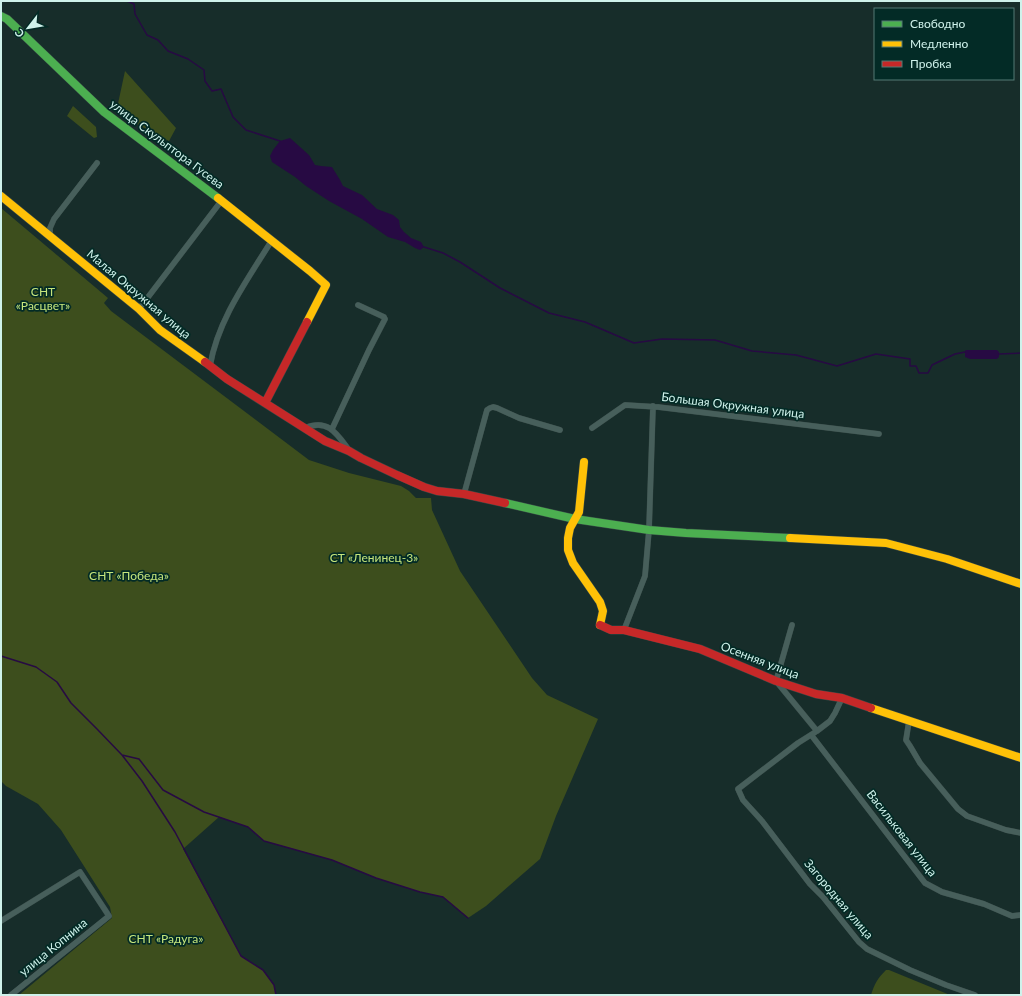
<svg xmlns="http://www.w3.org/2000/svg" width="1022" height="996" viewBox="0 0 1022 996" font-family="Lato,sans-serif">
<rect width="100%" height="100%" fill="#172d2a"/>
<path fill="#3d4e1d" d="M 125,71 L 176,128 L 169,141 L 116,113 Z
M 73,106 L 96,127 L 97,137 L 94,138 L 67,116 Z
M 1,208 L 108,298 L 104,303 L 111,311 L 309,460 L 349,473 L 401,486 L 409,491 L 416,498 L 431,498 L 432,510 L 460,571 L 532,678 L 547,695 L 598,719 L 556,816 L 540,859 L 486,906 L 468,918 L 443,897 L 420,892 L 376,878 L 332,860 L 264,841 L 248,827 L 219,817 L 183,849 L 241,956 L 263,970 L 274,985 L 276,995 L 19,995 L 112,918 L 110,907 L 61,830 L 38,804 L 6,786 L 1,781 Z
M 886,970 L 889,970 L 950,995 L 871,995 C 875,983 877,979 886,970 Z"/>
<path fill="#270a43" d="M 290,138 L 309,155 L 315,165 L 321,166 L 332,167 L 340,180 L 343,186 L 362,195 L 377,209 L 393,215 L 399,220 L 400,227 L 404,232 L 411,238 L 421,242 L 424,247 L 420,250 L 415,248 L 405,242 L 388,237 L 362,219 L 329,201 L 306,186 L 295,177 L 272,162 L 270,156 L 273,150 L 280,141 Z
M 966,350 L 997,350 L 999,352 L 999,357 L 997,359 L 970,359 L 965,357 L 965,351 Z"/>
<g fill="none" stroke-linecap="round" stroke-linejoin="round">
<path stroke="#270a43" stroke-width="1.5" d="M 127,1 L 134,4 L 135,14 L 147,35 L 158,40 L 168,51 L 188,59 L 204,70 L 205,81 L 212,91 L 221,89 L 233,117 L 246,130 L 280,141
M 424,247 L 443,253 L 460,262 L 500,288 L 549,313 L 585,322 L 634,343 L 662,339 L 715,340 L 752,351 L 796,355 L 837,366 L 876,354 L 910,359 L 910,366 L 916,366 L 919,373 L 928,373 L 932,365 L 955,354 L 965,352
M 999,354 L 1021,353
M 1,656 L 36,667 L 57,682 L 71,703 L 97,729 L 122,755 L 142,781 L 175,832 L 241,956 L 263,970 L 274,985 L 276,995
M 122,755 L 139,759 L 163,790 L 204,812 L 248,827 L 264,841 L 332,860 L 376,878 L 420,892 L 443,897 L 468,918"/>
<defs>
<path id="street" d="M 50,236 L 50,228 L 54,219 L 97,163
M 139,309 L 222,200
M 210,366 C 218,319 248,279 272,240
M 305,428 C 328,418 337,434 349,450
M 592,428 L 625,405 L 658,407 L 879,434
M 332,429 L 369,350 L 385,319 L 384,317 L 358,305
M 464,494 L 487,410 L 490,408 L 493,407 L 497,408 L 519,418 L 560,430
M 792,625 L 776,681 L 817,731
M 624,630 L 645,576 L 649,530 L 653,406
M 842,698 L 835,713 L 830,721 L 817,731 L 798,743 L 738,789 L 743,800 L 762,821 L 810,884 L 823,897 L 859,942 L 867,949 L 910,970 L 946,985 L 975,995
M 909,721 L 906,740 L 910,746 L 920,763 L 958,809 L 967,816 L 1006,830 L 1021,833
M 812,736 L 925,883 L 942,892 L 984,904 L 1012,916 L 1021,915
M 1,921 L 80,872 L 109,916 L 11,995"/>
<path id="fast" d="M 1,16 L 7,19 L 104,112 L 218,198
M 505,503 L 575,519 L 649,530 L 686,533 L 790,538"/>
<path id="slow" d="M 1,196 L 139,309 L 160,330 L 205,362
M 218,198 L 310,271 L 326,285 L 307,322
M 584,462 L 579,512 L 570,528 L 568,538 L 568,550 L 573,563 L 600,602 L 603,611 L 600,625
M 790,538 L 886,543 L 947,559 L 1021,584
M 871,708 L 1021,758"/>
<path id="jam" d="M 205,362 L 227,379 L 325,441 L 349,451 L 361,458 L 397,475 L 424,487 L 437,491 L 464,494 L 505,503
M 265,403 L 307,322
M 600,625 L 611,630 L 624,630 L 700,649 L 776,681 L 816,694 L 842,698 L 871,708"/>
</defs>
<use href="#street" stroke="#374946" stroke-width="6"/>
<use href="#fast" stroke="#374946" stroke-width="9"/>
<use href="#slow" stroke="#374946" stroke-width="9"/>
<use href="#jam" stroke="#374946" stroke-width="9"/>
<use href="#street" stroke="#475f5b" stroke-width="5.5"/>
<use href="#fast" stroke="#4caf50" stroke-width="8"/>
<use href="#slow" stroke="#ffc107" stroke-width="8"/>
<use href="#jam" stroke="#c62828" stroke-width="8"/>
</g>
<g text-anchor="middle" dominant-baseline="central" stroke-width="3.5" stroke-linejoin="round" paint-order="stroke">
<g font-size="12" fill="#cff2eb" stroke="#032b26">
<text transform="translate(167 144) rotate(37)">улица Скульптора Гусева</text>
<text transform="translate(139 294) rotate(40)">Малая Окружная улица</text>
<text transform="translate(733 405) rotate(7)">Большая Окружная улица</text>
<text transform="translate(760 660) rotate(21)">Осенняя улица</text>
<text transform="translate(902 833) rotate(52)">Васильковая улица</text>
<text transform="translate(839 899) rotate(50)">Загородная улица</text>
<text transform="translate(53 947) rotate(-39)">улица Копнина</text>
</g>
<g font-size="12" fill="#c6e67c" stroke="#032b26">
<text x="43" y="291">СНТ<tspan x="43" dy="14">«Расцвет»</tspan></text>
<text x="374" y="557">СТ «Ленинец-3»</text>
<text x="129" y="575">СНТ «Победа»</text>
<text x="166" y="938">СНТ «Радуга»</text>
</g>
</g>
<rect width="1022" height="996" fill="none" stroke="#cff2eb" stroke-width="4"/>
<rect x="874" y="8" width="140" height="72" fill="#032b26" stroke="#557b75"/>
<rect x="882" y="21" width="20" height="6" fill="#4caf50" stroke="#557b75"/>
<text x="910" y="28" font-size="12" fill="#cff2eb">Свободно</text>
<rect x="882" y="41" width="20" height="6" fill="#ffc107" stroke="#557b75"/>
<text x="910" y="48" font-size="12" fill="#cff2eb">Медленно</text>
<rect x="882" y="61" width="20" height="6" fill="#c62828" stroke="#557b75"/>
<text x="910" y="68" font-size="12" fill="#cff2eb">Пробка</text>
<g transform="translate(28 28) rotate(239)" stroke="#032b26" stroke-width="3" paint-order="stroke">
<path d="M0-3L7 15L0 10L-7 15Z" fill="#cff2eb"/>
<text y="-6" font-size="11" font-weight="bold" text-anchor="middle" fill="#cff2eb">С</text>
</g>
</svg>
